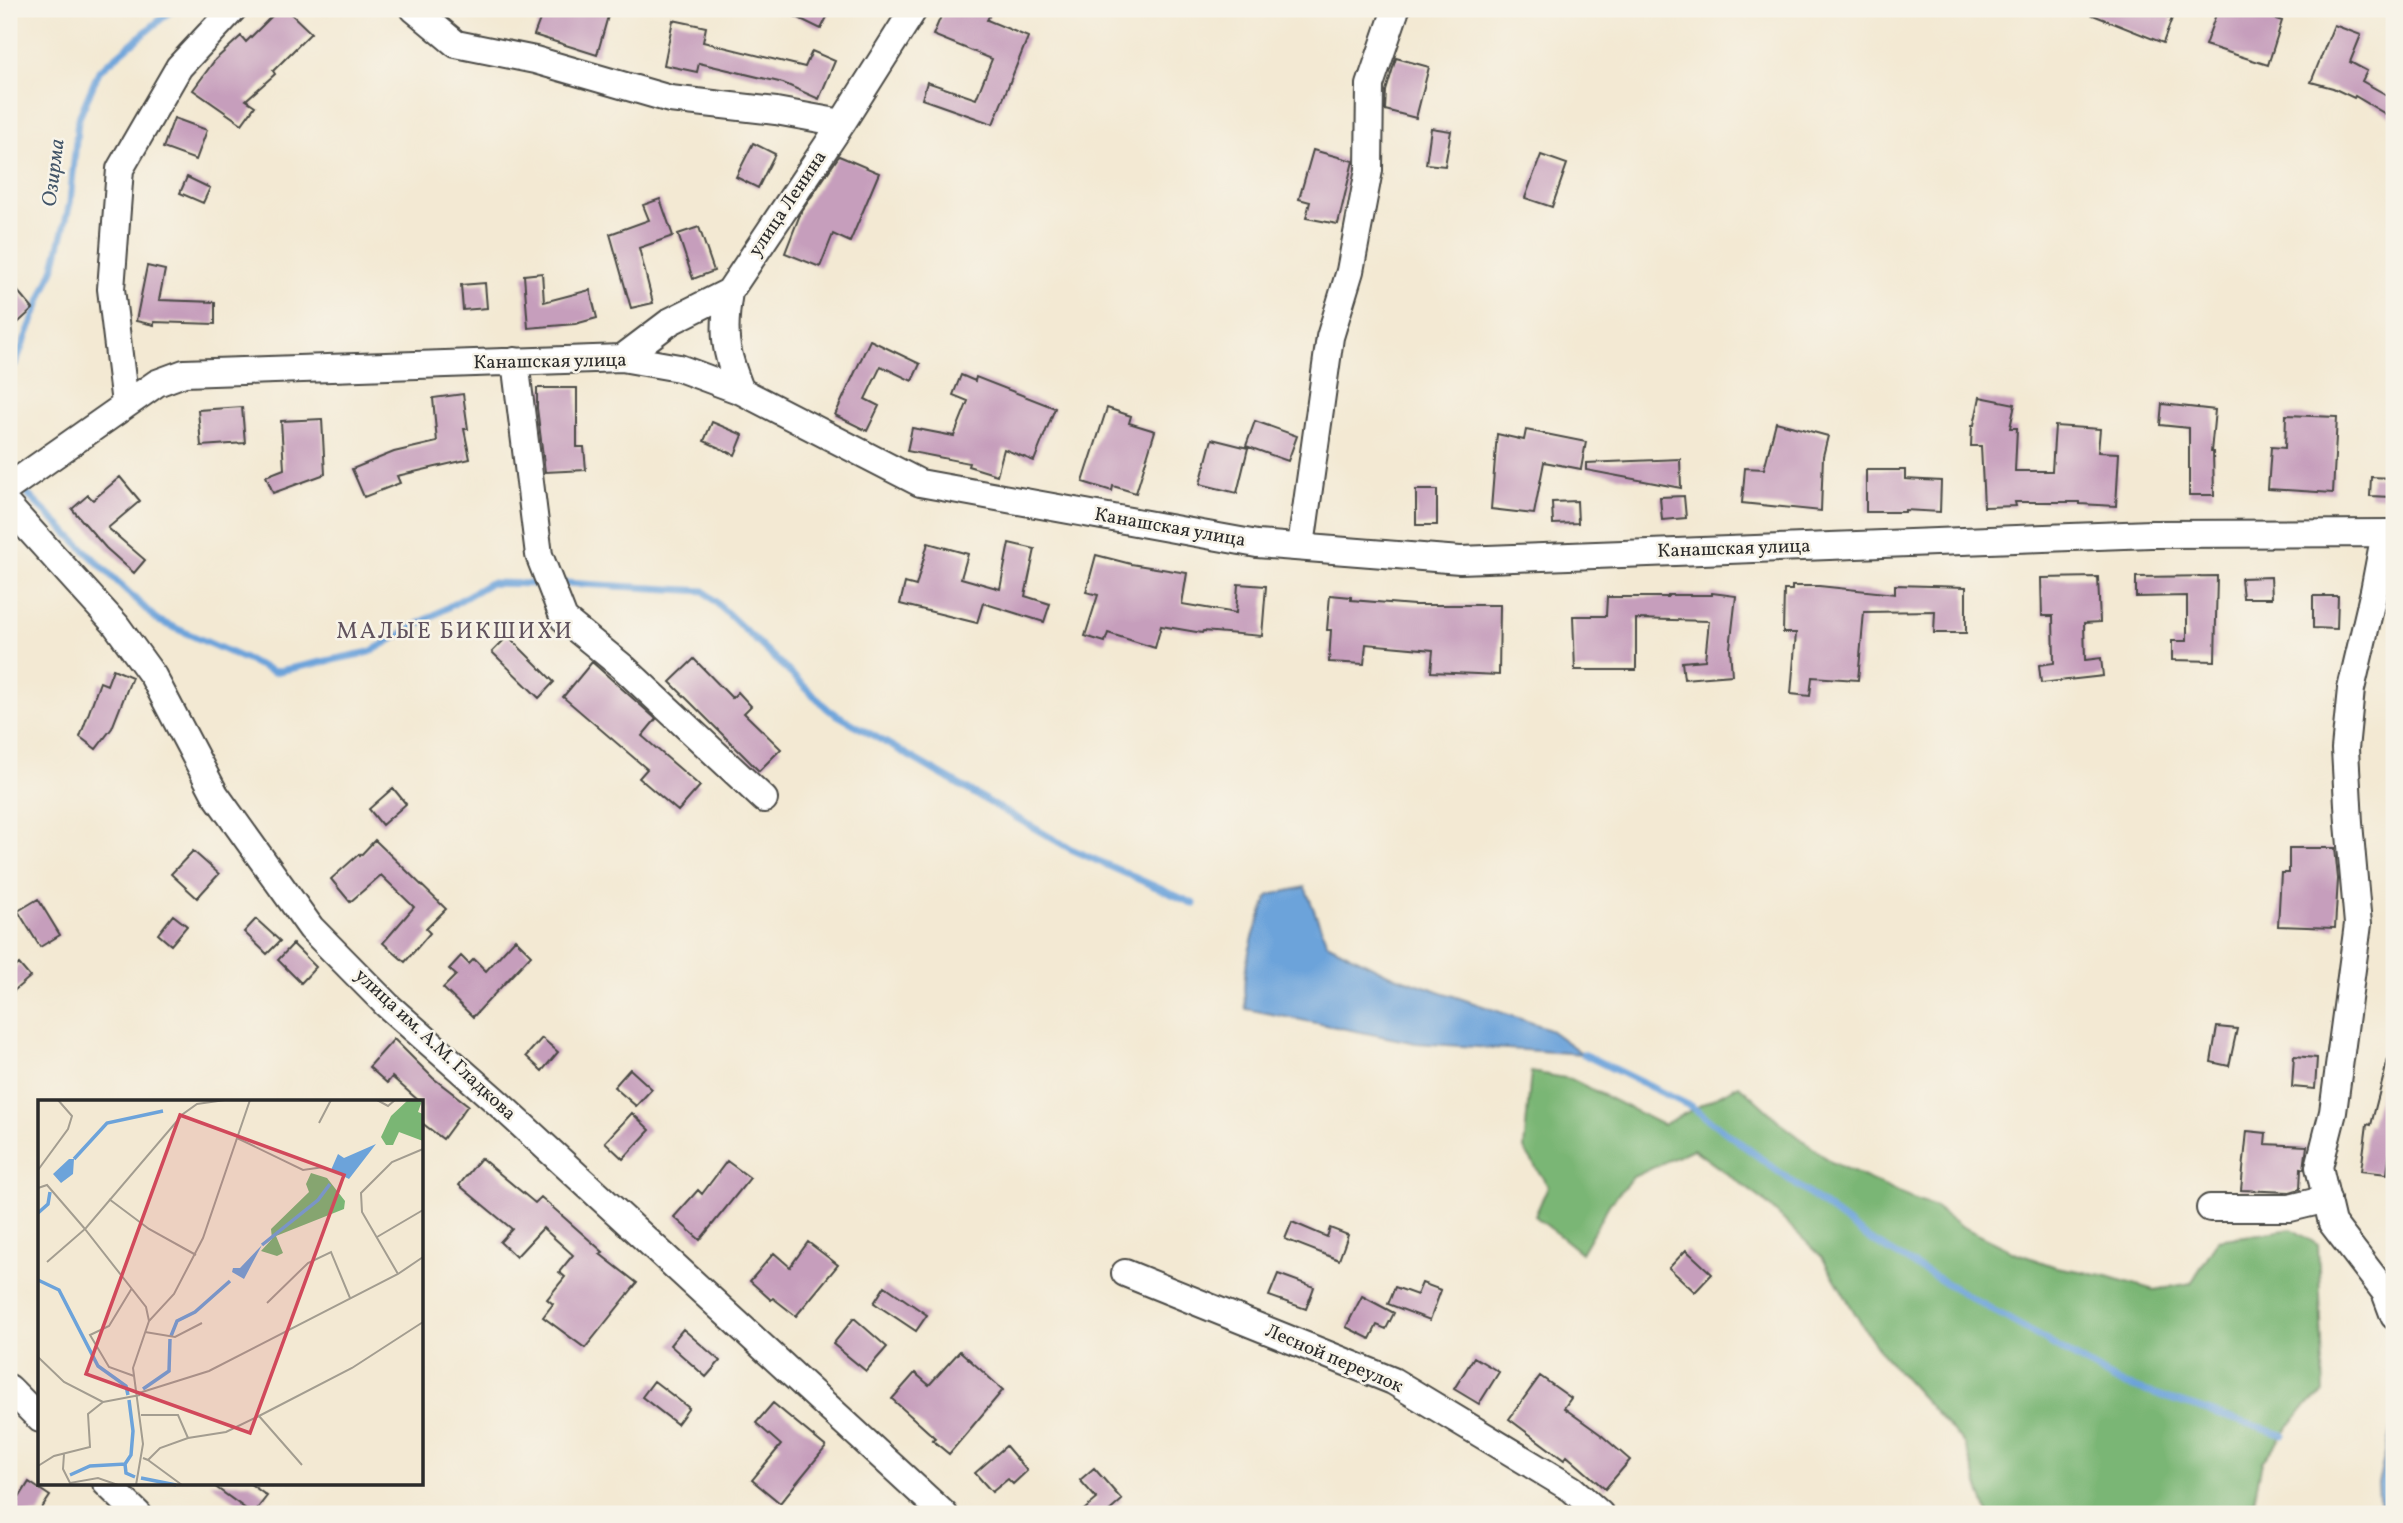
<svg xmlns="http://www.w3.org/2000/svg" width="2403" height="1523" viewBox="0 0 2403 1523" font-family="Vollkorn,serif">
<rect width="100%" height="100%" fill="#f7f3e8"/>
<filter id="ink" filterUnits="userSpaceOnUse"><feTurbulence type="fractalNoise" baseFrequency=".0143" numOctaves="2"/><feDisplacementMap in="SourceGraphic" scale="14" xChannelSelector="R" yChannelSelector="G"/><feConvolveMatrix kernelMatrix="1 2 1 2 8 2 1 2 1" color-interpolation-filters="sRGB"/></filter>
<filter id="wash" filterUnits="userSpaceOnUse"><feTurbulence type="fractalNoise" baseFrequency=".00686" numOctaves="4" result="noise"/><feDisplacementMap in="SourceGraphic" scale="28" xChannelSelector="R" yChannelSelector="G"/><feGaussianBlur stdDeviation="1.57" result="paint"/><feColorMatrix in="noise" values="0 0 0 0 0 0 0 0 0 0 0 0 0 0 0 0 0 1.4 0 .05"/><feComposite in="paint" operator="in"/></filter>
<g filter="url(#wash)">
<rect width="100%" height="100%" fill="#f3e9d3"/>
<path fill="#7ab674" stroke="#527050" stroke-width="2" d="M 1531,1072 L 1571,1079 L 1663,1125 L 1739,1085 L 1782,1124 L 1831,1162 L 1910,1198 L 1935,1207 L 1961,1226 L 2014,1252 L 2056,1267 L 2103,1275 L 2154,1290 L 2191,1283 L 2218,1240 L 2292,1229 L 2318,1245 L 2324,1393 L 2303,1409 L 2262,1462 L 2251,1514 L 1988,1514 L 1965,1445 L 1884,1356 L 1862,1325 L 1822,1257 L 1763,1200 L 1693,1149 L 1633,1177 L 1610,1203 L 1581,1253 L 1535,1216 L 1548,1186 L 1524,1149 Z"/>
<path fill="#6ca3da" stroke="#4c6782" stroke-width="2" d="M 1305,887 L 1327,943 L 1386,973 L 1547,1028 L 1583,1054 L 1416,1043 L 1246,1009 C 1239,971 1254,930 1269,895 Z
M 2394,1416 L 2394,1514 L 2380,1514 L 2378,1483 Z"/>
<g fill="none" stroke-linecap="round" stroke-linejoin="round">
<path stroke="#6ca3da" stroke-width="7" d="M 9,368 L 15,364 L 54,267 L 70,203 L 78,120 L 99,71 L 173,9
M 27,494 L 157,620 L 274,672 L 370,652 L 490,583 L 540,584
M 564,583 L 704,591 L 829,710 L 1069,848 L 1194,904
M 1583,1054 L 1692,1107 L 1869,1239 L 2120,1383 L 2283,1435"/>
</g>
<g id="blocks">
<path fill="#c69ebc" d="M 279,9 L 286,9 L 311,33 L 273,71 L 275,74 L 246,100 L 255,106 L 242,124 L 193,90 L 215,60 L 241,36 L 246,42 Z
M 544,9 L 610,9 L 597,55 L 534,35 Z
M 780,9 L 831,9 L 821,29 Z
M 944,9 L 993,9 L 987,20 L 1028,37 L 993,124 L 922,99 L 927,82 L 976,99 L 992,59 L 933,35 Z
M 2078,9 L 2146,9 L 2172,18 L 2163,43 Z
M 2218,9 L 2247,9 L 2282,21 L 2268,65 L 2205,45 Z
M 673,20 L 706,27 L 703,42 L 805,67 L 812,51 L 835,61 L 819,99 L 783,83 L 699,63 L 697,72 L 664,65 Z
M 2334,25 L 2361,35 L 2350,62 L 2367,71 L 2362,81 L 2394,99 L 2394,119 L 2355,96 L 2354,98 L 2333,88 L 2311,82 Z
M 1396,58 L 1429,67 L 1416,118 L 1385,110 L 1386,91 Z
M 174,118 L 207,130 L 196,160 L 163,148 Z
M 1431,128 L 1451,131 L 1445,166 L 1426,164 Z
M 753,143 L 775,154 L 758,188 L 736,177 Z
M 1313,150 L 1353,161 L 1338,224 L 1306,218 L 1310,202 L 1299,199 Z
M 1541,155 L 1567,164 L 1552,207 L 1525,198 Z
M 839,156 L 879,173 L 850,242 L 833,234 L 820,267 L 785,253 L 801,212 Z
M 187,177 L 210,188 L 203,203 L 180,193 Z
M 660,199 L 673,236 L 639,248 L 653,303 L 631,308 L 610,234 L 649,220 L 643,205 Z
M 699,227 L 714,271 L 693,279 L 678,234 Z
M 147,266 L 165,270 L 159,300 L 215,302 L 215,324 L 154,322 L 154,325 L 136,321 Z
M 542,273 L 544,302 L 590,290 L 597,318 L 575,324 L 528,328 L 524,275 Z
M 9,281 L 33,309 L 9,331 Z
M 485,283 L 487,308 L 463,310 L 461,285 Z
M 870,340 L 920,364 L 912,381 L 881,366 L 865,399 L 879,406 L 867,431 L 835,415 Z
M 961,375 L 975,381 L 976,377 L 1055,408 L 1034,461 L 1004,449 L 997,475 L 968,466 L 969,463 L 907,451 L 912,428 L 954,436 L 968,401 L 953,395 Z
M 537,388 L 577,388 L 577,447 L 584,447 L 586,470 L 545,472 L 537,408 Z
M 463,394 L 468,429 L 464,429 L 470,459 L 397,476 L 400,483 L 364,497 L 352,469 L 394,452 L 437,442 L 433,398 Z
M 1980,397 L 2015,404 L 2010,428 L 2017,428 L 2015,471 L 2052,471 L 2055,426 L 2100,429 L 2098,452 L 2119,453 L 2116,506 L 2080,504 L 2080,502 L 2015,502 L 2016,506 L 1984,507 L 1981,446 L 1971,446 L 1972,425 L 1974,425 Z
M 2162,404 L 2215,410 L 2211,452 L 2213,452 L 2214,495 L 2189,495 L 2189,428 L 2160,425 Z
M 242,407 L 245,443 L 201,446 L 198,410 Z
M 1107,408 L 1131,416 L 1129,423 L 1155,431 L 1136,493 L 1113,486 L 1112,491 L 1083,482 Z
M 2286,415 L 2337,417 L 2333,493 L 2268,489 L 2271,447 L 2285,448 Z
M 322,419 L 325,474 L 273,493 L 266,476 L 284,469 L 281,421 Z
M 1255,421 L 1297,436 L 1288,461 L 1246,446 Z
M 712,422 L 743,435 L 735,455 L 704,441 Z
M 1776,422 L 1828,436 L 1823,456 L 1821,511 L 1742,503 L 1745,468 L 1764,469 Z
M 1526,430 L 1586,442 L 1581,469 L 1544,462 L 1534,514 L 1491,509 L 1497,434 L 1524,440 Z
M 1212,439 L 1248,448 L 1237,493 L 1200,484 Z
M 1680,459 L 1681,488 L 1586,470 L 1586,463 Z
M 1866,470 L 1905,470 L 1905,479 L 1941,481 L 1940,512 L 1905,510 L 1905,512 L 1866,512 Z
M 120,477 L 140,501 L 108,528 L 145,560 L 134,573 L 106,548 L 72,509 L 88,495 L 93,500 Z
M 2371,477 L 2392,478 L 2391,497 L 2370,496 Z
M 1416,490 L 1437,490 L 1437,525 L 1416,525 Z
M 1684,496 L 1686,518 L 1662,520 L 1660,497 Z
M 1577,501 L 1578,523 L 1553,524 L 1552,502 Z
M 928,543 L 968,554 L 961,578 L 1000,589 L 1009,543 L 1035,549 L 1025,596 L 1050,604 L 1044,622 L 983,603 L 977,623 L 900,604 L 905,583 L 916,586 Z
M 1096,555 L 1131,564 L 1187,573 L 1182,604 L 1236,613 L 1238,584 L 1266,586 L 1262,636 L 1203,631 L 1202,633 L 1161,626 L 1155,648 L 1108,633 L 1105,642 L 1085,636 L 1098,595 L 1086,592 Z
M 2217,576 L 2215,661 L 2172,660 L 2172,641 L 2187,641 L 2187,596 L 2136,597 L 2136,577 Z
M 2098,577 L 2100,622 L 2084,623 L 2085,660 L 2101,658 L 2103,676 L 2041,683 L 2039,665 L 2054,663 L 2053,616 L 2042,616 L 2041,578 Z
M 2271,577 L 2272,598 L 2243,598 L 2241,578 Z
M 1895,585 L 1966,587 L 1966,633 L 1934,633 L 1935,611 L 1864,612 L 1858,680 L 1812,677 L 1810,696 L 1791,694 L 1796,633 L 1783,633 L 1784,590 L 1792,590 L 1792,586 L 1819,586 L 1895,594 Z
M 1712,593 L 1736,596 L 1730,648 L 1732,675 L 1684,679 L 1682,662 L 1705,660 L 1709,621 L 1636,619 L 1636,670 L 1575,670 L 1573,616 L 1606,616 L 1607,597 L 1668,597 L 1668,595 L 1712,595 Z
M 1330,595 L 1351,597 L 1351,600 L 1414,605 L 1500,605 L 1499,675 L 1431,672 L 1433,650 L 1366,644 L 1364,664 L 1329,662 L 1331,630 L 1327,630 Z
M 2313,596 L 2338,596 L 2337,629 L 2313,628 Z
M 508,636 L 554,682 L 539,698 L 492,652 Z
M 694,659 L 732,698 L 738,692 L 751,706 L 744,713 L 781,749 L 759,771 L 670,682 Z
M 592,662 L 656,719 L 642,736 L 700,786 L 678,811 L 639,778 L 647,769 L 563,697 Z
M 113,669 L 132,677 L 112,728 L 96,749 L 80,737 L 100,682 L 107,685 Z
M 393,788 L 406,804 L 382,825 L 369,809 Z
M 375,840 L 446,909 L 426,929 L 430,933 L 405,962 L 383,943 L 414,907 L 381,875 L 350,902 L 331,879 L 359,854 L 360,856 Z
M 2289,848 L 2335,848 L 2338,879 L 2335,928 L 2278,926 L 2281,873 L 2289,873 Z
M 193,851 L 219,874 L 197,898 L 171,874 Z
M 38,899 L 60,935 L 40,947 L 18,911 Z
M 173,915 L 187,926 L 171,945 L 158,934 Z
M 256,919 L 280,941 L 267,954 L 244,932 Z
M 515,939 L 531,955 L 473,1017 L 443,988 L 456,975 L 449,969 L 461,956 L 469,964 L 474,959 L 486,971 Z
M 293,944 L 316,967 L 301,983 L 278,960 Z
M 19,964 L 30,977 L 9,995 L 9,973 Z
M 2217,1027 L 2237,1029 L 2229,1066 L 2211,1062 Z
M 542,1038 L 558,1052 L 542,1071 L 526,1056 Z
M 394,1039 L 433,1078 L 468,1105 L 443,1139 L 422,1123 L 422,1101 L 419,1101 L 392,1077 L 387,1083 L 369,1067 Z
M 2294,1056 L 2317,1058 L 2315,1089 L 2292,1087 Z
M 2388,1059 L 2394,1060 L 2394,1145 L 2391,1144 L 2387,1174 L 2361,1171 L 2367,1124 L 2371,1125 Z
M 630,1069 L 652,1089 L 636,1106 L 614,1087 Z
M 632,1113 L 650,1130 L 623,1159 L 605,1142 Z
M 2247,1131 L 2266,1133 L 2265,1144 L 2307,1146 L 2304,1169 L 2301,1168 L 2300,1189 L 2290,1192 L 2241,1190 Z
M 481,1158 L 535,1203 L 541,1197 L 603,1252 L 600,1254 L 637,1283 L 585,1348 L 543,1317 L 553,1304 L 547,1299 L 565,1277 L 559,1272 L 573,1255 L 543,1228 L 516,1257 L 500,1242 L 512,1229 L 459,1185 Z
M 727,1161 L 750,1178 L 700,1240 L 674,1217 L 698,1190 L 702,1194 Z
M 1292,1222 L 1327,1237 L 1330,1228 L 1348,1235 L 1339,1260 L 1285,1239 Z
M 808,1242 L 838,1265 L 796,1316 L 773,1298 L 771,1300 L 750,1281 L 774,1253 L 790,1267 Z
M 1686,1250 L 1712,1274 L 1695,1292 L 1669,1268 Z
M 1278,1274 L 1314,1287 L 1306,1309 L 1269,1296 Z
M 1422,1283 L 1441,1290 L 1430,1320 L 1388,1304 L 1395,1287 L 1417,1295 Z
M 885,1286 L 927,1315 L 916,1331 L 874,1303 Z
M 1362,1296 L 1394,1313 L 1386,1329 L 1377,1325 L 1370,1339 L 1346,1327 Z
M 854,1318 L 887,1347 L 866,1371 L 833,1344 Z
M 683,1329 L 720,1361 L 706,1377 L 670,1345 Z
M 960,1351 L 1003,1390 L 949,1454 L 932,1440 L 935,1438 L 892,1399 L 915,1373 L 929,1385 Z
M 1474,1357 L 1499,1372 L 1479,1404 L 1454,1389 Z
M 1540,1376 L 1571,1398 L 1564,1408 L 1600,1434 L 1630,1460 L 1605,1489 L 1567,1456 L 1564,1460 L 1509,1419 Z
M 654,1381 L 689,1408 L 677,1424 L 642,1397 Z
M 773,1403 L 826,1447 L 780,1503 L 752,1480 L 781,1445 L 756,1423 Z
M 1006,1446 L 1027,1471 L 1013,1484 L 1008,1479 L 992,1492 L 975,1473 Z
M 1094,1468 L 1122,1500 L 1106,1514 L 1079,1514 L 1097,1499 L 1080,1480 Z
M 29,1482 L 50,1496 L 38,1514 L 9,1514 Z
M 210,1483 L 249,1483 L 267,1496 L 253,1514 Z"/>
</g>
</g>
<g filter="url(#ink)">
<use href="#blocks" fill-opacity="0" stroke="#494844" stroke-width="2"/>
<g fill="none" stroke-linecap="round" stroke-linejoin="round">
<defs>
<path id="minor" d="M 414,9 L 456,44 L 535,60 L 670,99 L 776,111 L 842,123
M 729,292 C 722,334 725,352 741,391
M 622,358 L 671,321 L 729,292 L 842,123 L 914,9
M 515,361 L 539,555 L 564,619 L 624,668 L 764,799
M 125,404 L 111,289 L 120,169 L 179,67 L 233,9
M 9,487 L 157,383 L 184,373 L 622,358 L 679,368 L 741,391 L 920,483 L 1257,544 L 1460,560 L 2151,534 L 2394,533
M 9,507 L 116,625 L 153,676 L 215,794 L 311,928 L 387,1005 L 498,1103 L 944,1514
M 2385,533 L 2374,591 L 2351,689 L 2345,749 L 2349,823 L 2358,924 L 2333,1112 L 2319,1167 L 2332,1223 L 2385,1292 L 2394,1316
M 1301,546 L 1330,337 L 1350,271 L 1369,170 L 1370,85 L 1396,9
M 2210,1208 L 2290,1208 L 2327,1199
M 1125,1273 L 1393,1381 L 1572,1489 L 1600,1514
M 9,1388 L 40,1419
M 106,1483 L 138,1514"/>
</defs>
<use href="#minor" stroke="#494844" stroke-width="30"/>
<use href="#minor" stroke="#fff" stroke-width="26"/>
</g>
</g>
<g text-anchor="middle" dominant-baseline="central" stroke-width="5" stroke-linejoin="round" paint-order="stroke">
<g font-size="19" fill="#2b2b2b" stroke="#f7f3e8">
<text transform="translate(788 204) rotate(-56)">улица Ленина</text>
<text transform="translate(550 362) rotate(-1)">Канашская улица</text>
<text transform="translate(1170 528) rotate(10)">Канашская улица</text>
<text transform="translate(1734 549) rotate(-2)">Канашская улица</text>
<text transform="translate(435 1045) rotate(43)">улица им. А.М. Гладкова</text>
<text transform="translate(1334 1359) rotate(23)">Лесной переулок</text>
</g>
<g font-size="21" font-style="italic" fill="#425568" stroke="#f7f3e8">
<text transform="translate(54 173) rotate(-83)">Озирма</text>
</g>
<g font-size="23" letter-spacing="2" fill="#61535e" stroke="#f7f3e8">
<text x="455" y="632">МАЛЫЕ БИКШИХИ</text>
</g>
</g>
<g transform="translate(38 1100)">
<rect width="385" height="385" fill="#f3e9d3"/>
<path d="M 370,0 L 384,1 L 380,12 L 385,14 L 385,41 L 361,32 L 355,45 L 348,45 L 343,37 L 353,16 ZM 273,73 L 289,78 L 307,101 L 306,109 L 238,136 L 245,153 L 239,156 L 223,151 L 234,139 L 233,129 L 271,92 L 268,84 Z" fill="#7ab674"/>
<path d="M 338,44 L 311,79 L 293,70 L 300,54 L 306,58 ZM 31,59 L 36,59 L 35,74 L 23,83 L 15,74 ZM 224,145 L 206,179 L 194,172 L 195,168 L 202,168 Z" fill="#6ca3da"/>
<path fill="none" stroke="#6ca3da" stroke-width="3.5" d="M 36,59 L 69,23 L 125,11M 0,113 L 10,104 L 12,92M 224,145 L 280,100 L 292,84M 0,180 L 21,190 L 60,266 L 88,286 L 90,295M 133,236 L 139,221 L 157,212 L 192,181M 105,289 L 131,271 L 132,239M 87,364 L 93,355 L 95,331 L 91,300M 32,375 L 52,366 L 87,364 L 88,373 L 97,377M 103,378 L 138,385"/>
<path fill="none" stroke="#a39d90" stroke-width="2" d="M 339,0 L 350,6 L 357,0M 281,23 L 293,0M 199,38 L 265,70 L 286,67M 0,70 L 30,29 L 34,16 L 20,0M 0,88 L 9,85 L 47,129 L 9,162M 71,99 L 111,129 L 158,155M 339,137 L 385,110M 360,174 L 324,112 L 323,93 L 354,62 L 385,49M 94,188 L 71,226 L 52,235 L 71,267 L 96,276M 229,203 L 270,163 L 293,152 L 312,198M 111,221 L 108,207 L 47,129 L 145,14 L 159,4 L 187,0M 107,232 L 137,237 L 164,223M 0,257 L 26,282 L 65,302 L 50,314 L 52,347 L 16,356 L 0,366M 101,293 L 171,271 L 360,174 L 385,157M 65,302 L 102,295M 103,315 L 140,315 L 150,338M 221,316 L 264,365M 26,354 L 25,369 L 32,383 L 60,378 L 80,385M 105,358 L 110,360 L 122,348 L 150,338 L 188,332 L 221,316 L 314,268 L 385,222M 110,360 L 144,385M 98,385 L 105,344 L 95,268 L 111,221 L 136,194 L 165,138 L 212,0"/>
<path fill="#d1495b" fill-opacity="0.15" stroke="#d1495b" stroke-width="3.5" d="M 142,15 L 306,75 L 212,333 L 48,274 Z"/>
<rect width="385" height="385" fill="none" stroke="#2b2b2b" stroke-width="3.5"/>
</g>
<rect width="2403" height="1523" fill="none" stroke="#f7f3e8" stroke-width="35"/>
</svg>
